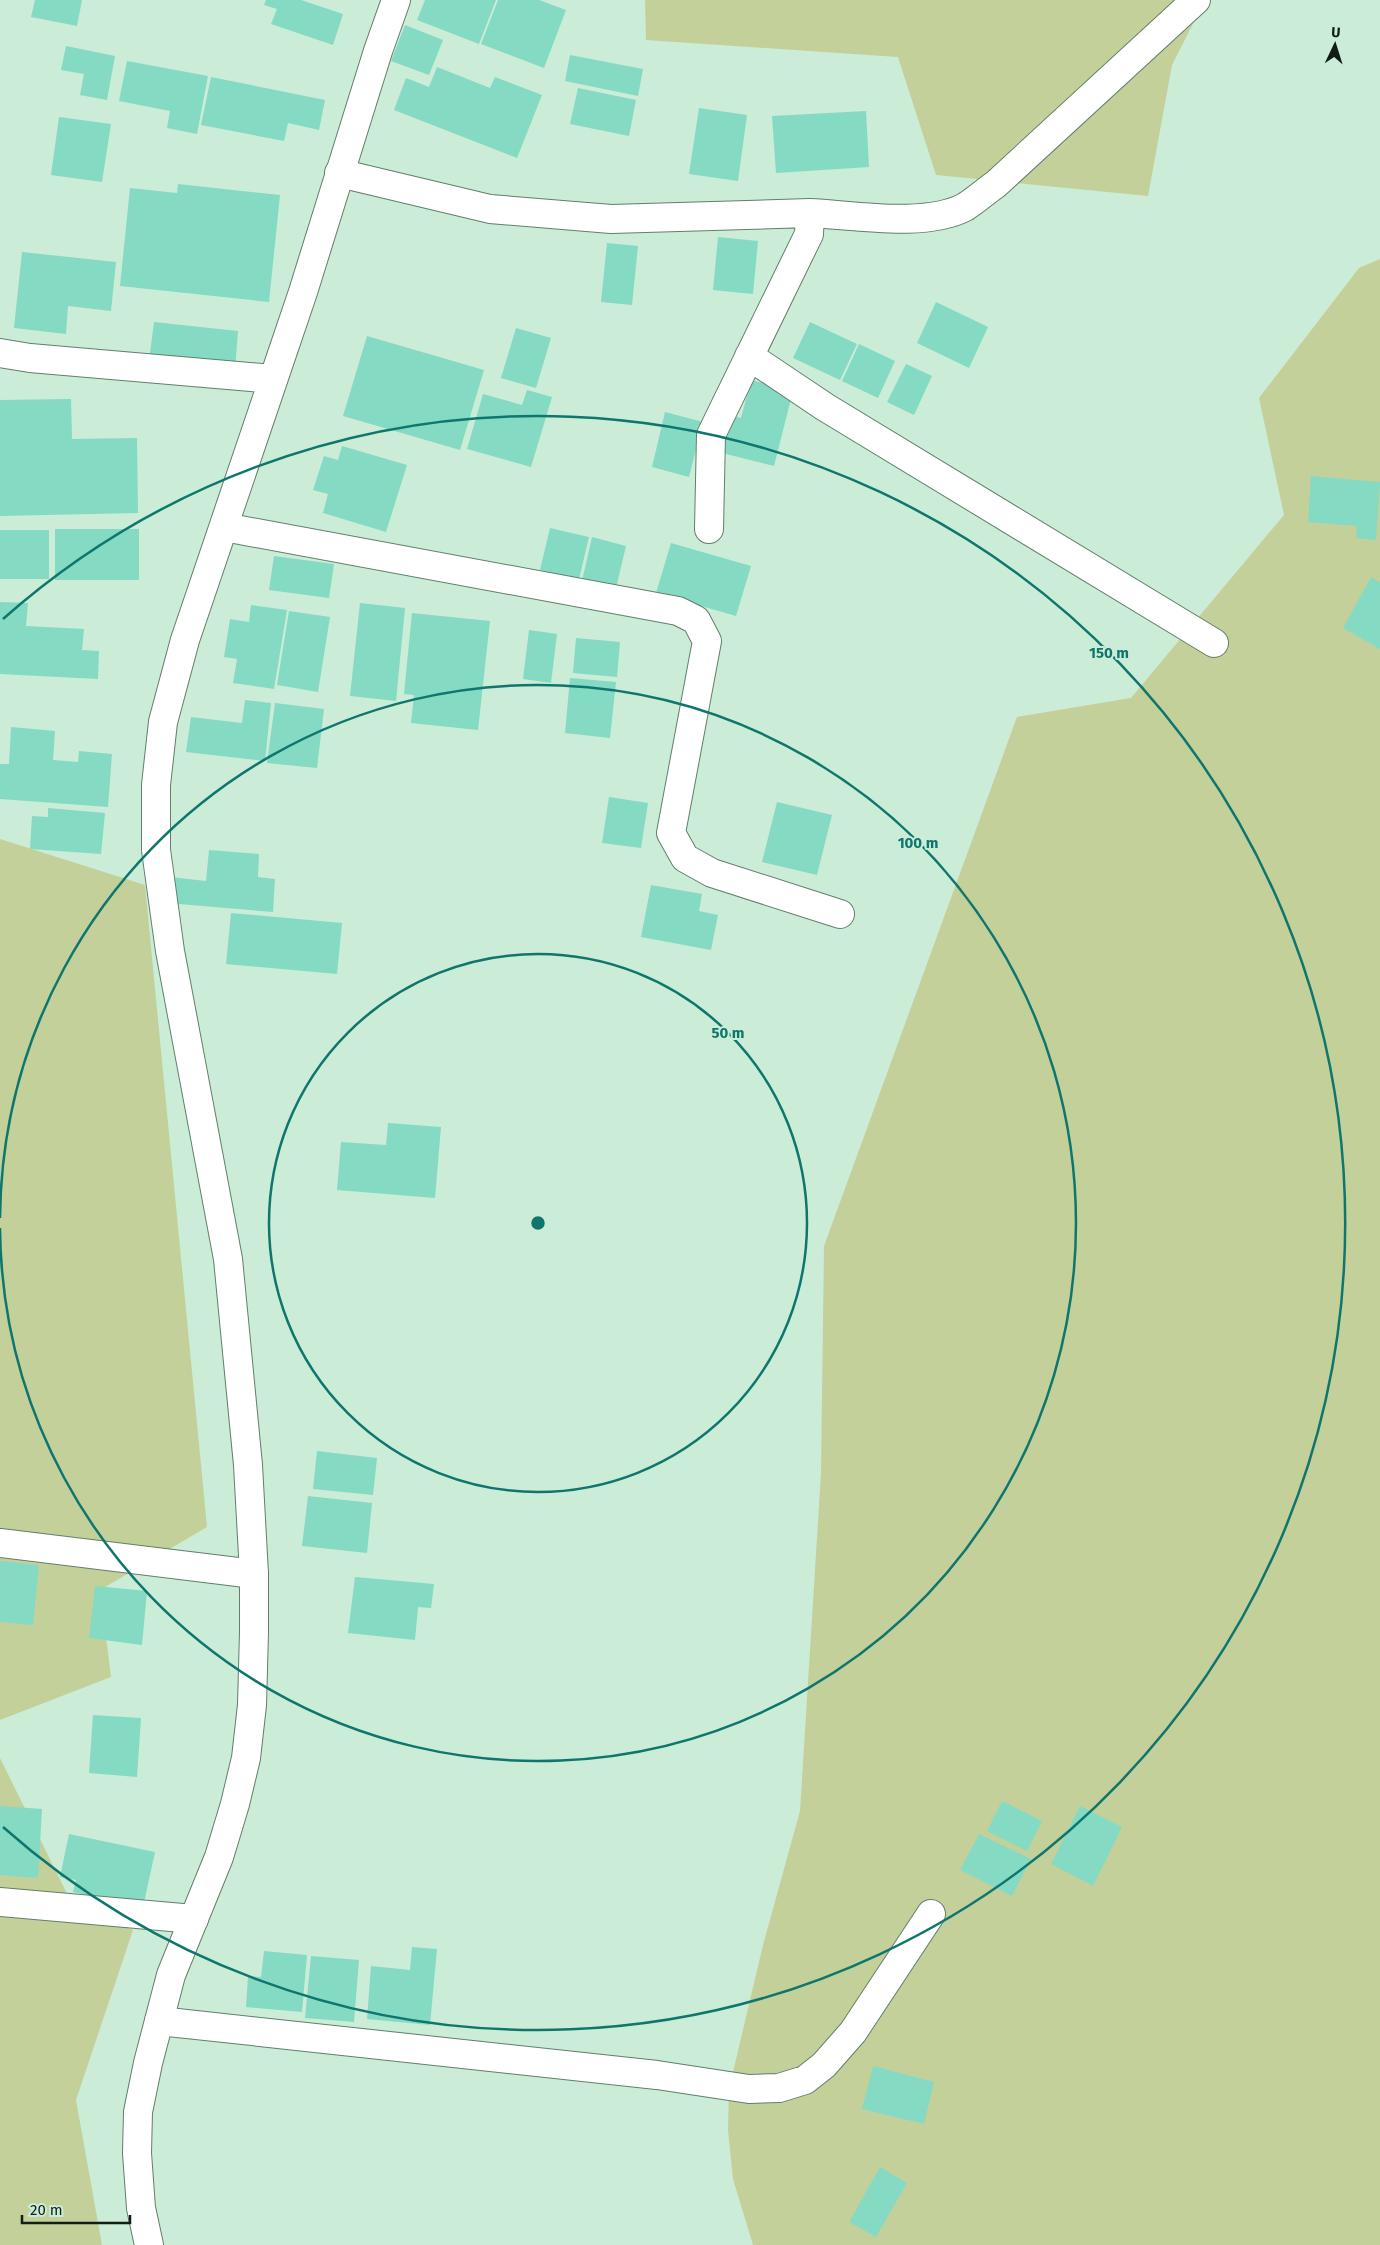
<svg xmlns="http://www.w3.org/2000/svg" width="1380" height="2245" viewBox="0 0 1380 2245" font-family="'Fira Sans',sans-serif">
<rect width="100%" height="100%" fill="#cbecd6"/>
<path fill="#c4d099" d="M 645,0 L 1205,0 L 1172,65 L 1148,196 L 936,175 L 898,57 L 646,40 Z
M 1380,259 L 1380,2245 L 753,2245 L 733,2179 L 728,2130 L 729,2089 L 763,1945 L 800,1811 L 821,1473 L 824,1246 L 1017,717 L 1131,698 L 1284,515 L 1259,398 L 1359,268 Z
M 0,839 L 145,885 L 207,1527 L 100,1590 L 111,1677 L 0,1720 Z
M 0,1758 L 73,1906 L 133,1930 L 76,2100 L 102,2245 L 0,2245 Z"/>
<path fill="#85dac4" d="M 35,0 L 82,0 L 77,26 L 31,17 Z
M 266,0 L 301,0 L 343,14 L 333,45 L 271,24 L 277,9 L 264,5 Z
M 425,0 L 496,0 L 479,44 L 417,20 Z
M 498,0 L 539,0 L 566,10 L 544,68 L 481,44 Z
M 405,25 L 443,40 L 429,75 L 391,61 Z
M 66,46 L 115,56 L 107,100 L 80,95 L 84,74 L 61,70 Z
M 570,55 L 643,69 L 638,96 L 565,81 Z
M 127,61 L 208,76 L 197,134 L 167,128 L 170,111 L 119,101 Z
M 437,67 L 490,88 L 495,77 L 542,95 L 517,158 L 394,110 L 406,78 L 429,87 Z
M 211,77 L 325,100 L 319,130 L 288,123 L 284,141 L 201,125 Z
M 578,88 L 636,100 L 629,136 L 570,124 Z
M 699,108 L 747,115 L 738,181 L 689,174 Z
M 866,111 L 869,167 L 776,173 L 772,116 Z
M 59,117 L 111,124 L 102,182 L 51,175 Z
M 178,184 L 280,195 L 269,302 L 120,286 L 130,188 L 177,193 Z
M 718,237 L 758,241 L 753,294 L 713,290 Z
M 607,243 L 638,246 L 632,305 L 601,302 Z
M 22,252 L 116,262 L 111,311 L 68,306 L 66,334 L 14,328 Z
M 936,302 L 988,327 L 969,368 L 917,343 Z
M 154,322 L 238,331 L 235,370 L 149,361 Z
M 810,322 L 857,344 L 840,380 L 793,358 Z
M 516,328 L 551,338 L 536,388 L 501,378 Z
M 367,336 L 484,370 L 460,450 L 343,416 Z
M 859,344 L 895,361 L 878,398 L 842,381 Z
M 906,364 L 932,376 L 914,415 L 887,402 Z
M 751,380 L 793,391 L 774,466 L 718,452 L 727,414 L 741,418 Z
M 527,390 L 552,397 L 531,467 L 467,449 L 483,394 L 522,405 Z
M 71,399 L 72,439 L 137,438 L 138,513 L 0,516 L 0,400 Z
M 665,412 L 703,422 L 689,477 L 652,467 Z
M 342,446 L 407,465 L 386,532 L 323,513 L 328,494 L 313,490 L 324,456 L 338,460 Z
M 1311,476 L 1380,482 L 1376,540 L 1356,538 L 1357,526 L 1308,522 Z
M 550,528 L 589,537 L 579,579 L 540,570 Z
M 55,529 L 139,529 L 139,580 L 55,580 Z
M 0,530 L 49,530 L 49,579 L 0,579 Z
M 592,537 L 626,546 L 616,588 L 582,581 Z
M 671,543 L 751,566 L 736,616 L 656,593 Z
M 274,556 L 334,564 L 329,598 L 269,590 Z
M 1371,577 L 1380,582 L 1380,649 L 1343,628 Z
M 0,602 L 28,603 L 26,626 L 84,629 L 82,650 L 99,651 L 98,679 L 0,674 Z
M 360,603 L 405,608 L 396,701 L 350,696 Z
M 251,605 L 287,610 L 274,689 L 233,683 L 237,659 L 224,657 L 230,619 L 249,622 Z
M 289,611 L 330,617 L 318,692 L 277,685 Z
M 412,613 L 490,621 L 478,730 L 411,723 L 414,695 L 404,694 Z
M 529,630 L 557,634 L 551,683 L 523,679 Z
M 576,638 L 620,642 L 617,677 L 573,673 Z
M 570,678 L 616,682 L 610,738 L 565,733 Z
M 245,700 L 271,703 L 265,761 L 186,752 L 191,717 L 242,723 Z
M 275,703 L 324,709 L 317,768 L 267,763 Z
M 11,727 L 55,731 L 53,760 L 78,762 L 79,751 L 112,754 L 108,807 L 0,799 L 0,764 L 9,764 Z
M 609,797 L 648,803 L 641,848 L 602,843 Z
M 777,802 L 832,815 L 817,875 L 762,862 Z
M 48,808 L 105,813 L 101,854 L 30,849 L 32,816 L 48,817 Z
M 209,850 L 259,854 L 258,877 L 275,879 L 273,912 L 167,903 L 170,877 L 206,881 Z
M 651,885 L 702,894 L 699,911 L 718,915 L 711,950 L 641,937 Z
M 231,913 L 342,923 L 337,974 L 226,964 Z
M 388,1123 L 441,1127 L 435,1198 L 337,1190 L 341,1142 L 386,1145 Z
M 317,1451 L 377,1458 L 373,1495 L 313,1489 Z
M 308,1496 L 372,1503 L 367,1553 L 302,1546 Z
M 0,1561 L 39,1565 L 33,1625 L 0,1622 Z
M 355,1577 L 434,1584 L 431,1608 L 418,1607 L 415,1640 L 348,1633 Z
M 95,1586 L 147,1591 L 142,1645 L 89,1638 Z
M 93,1715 L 141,1718 L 137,1777 L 89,1773 Z
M 1002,1801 L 1042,1821 L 1027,1851 L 987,1831 Z
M 0,1806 L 42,1809 L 38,1878 L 0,1875 Z
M 1080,1806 L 1122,1827 L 1093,1886 L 1051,1864 Z
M 69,1834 L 155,1852 L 143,1907 L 73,1892 L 76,1880 L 60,1877 Z
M 979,1834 L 1031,1859 L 1012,1896 L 960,1870 Z
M 412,1947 L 437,1949 L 430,2025 L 367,2019 L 371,1966 L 410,1970 Z
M 264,1951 L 307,1955 L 302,2012 L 246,2007 L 248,1976 L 261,1977 Z
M 311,1956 L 359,1960 L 354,2022 L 305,2018 Z
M 873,2066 L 934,2082 L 924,2124 L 862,2109 Z
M 880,2167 L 907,2183 L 876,2237 L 849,2222 Z"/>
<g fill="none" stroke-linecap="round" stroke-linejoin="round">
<defs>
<path id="street" d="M 339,173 L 490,209 L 611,219 L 810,213 L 809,234 L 711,435 L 709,529
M 810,213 C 854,215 925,228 965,207 C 976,200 986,191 996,184 L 1196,0
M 0,353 L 30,358 L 273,379
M 749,356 L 825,407 L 1214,643
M 224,527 L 678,611 L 696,620 L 707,641 L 671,833 L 685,858 L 712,873 L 840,914
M 0,1543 L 254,1574
M 0,1902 L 194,1919
M 159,2021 L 657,2075 L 749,2089 L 779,2088 L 805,2080 L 824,2065 L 853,2032 L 931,1914"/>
<path id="secondary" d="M 149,2245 L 141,2208 L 137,2153 L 138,2112 L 148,2063 L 171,1975 L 219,1857 L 235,1804 L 246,1758 L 252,1705 L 254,1632 L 254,1574 L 248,1465 L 228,1259 L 170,951 L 156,850 L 156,785 L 163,722 L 185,640 L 303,292 L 378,51 L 396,0"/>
</defs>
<use href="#street" stroke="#617f6b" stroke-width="30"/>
<use href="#secondary" stroke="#617f6b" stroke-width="30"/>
<use href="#street" stroke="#fff" stroke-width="28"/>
<use href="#secondary" stroke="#fff" stroke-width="28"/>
</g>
<g fill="none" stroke="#0f766e" stroke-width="2.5">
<circle cx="538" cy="1223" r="269"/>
<path d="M0 1218A538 538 0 1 1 0 1228"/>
<path d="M3 619A807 807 0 1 1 3 1827"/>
</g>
<circle cx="538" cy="1223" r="8" fill="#0f766e" stroke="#cbecd6" stroke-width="2.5"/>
<g font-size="15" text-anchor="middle" font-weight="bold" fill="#0f766e" stroke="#cbecd6" stroke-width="4" stroke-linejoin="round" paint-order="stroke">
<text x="1109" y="658">150 m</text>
<text x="918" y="848">100 m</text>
<text x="728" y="1038">50 m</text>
</g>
<g transform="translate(1335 45) rotate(4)" stroke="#cbecd6" stroke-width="4" paint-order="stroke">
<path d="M0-4L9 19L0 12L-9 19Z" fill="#111d15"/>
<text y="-8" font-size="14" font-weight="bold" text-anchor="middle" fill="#111d15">U</text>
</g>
<path d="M22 2215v8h108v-8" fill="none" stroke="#111d15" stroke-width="2.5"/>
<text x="30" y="2215" font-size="15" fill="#111d15" stroke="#cbecd6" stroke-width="4" paint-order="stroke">20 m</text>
</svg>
